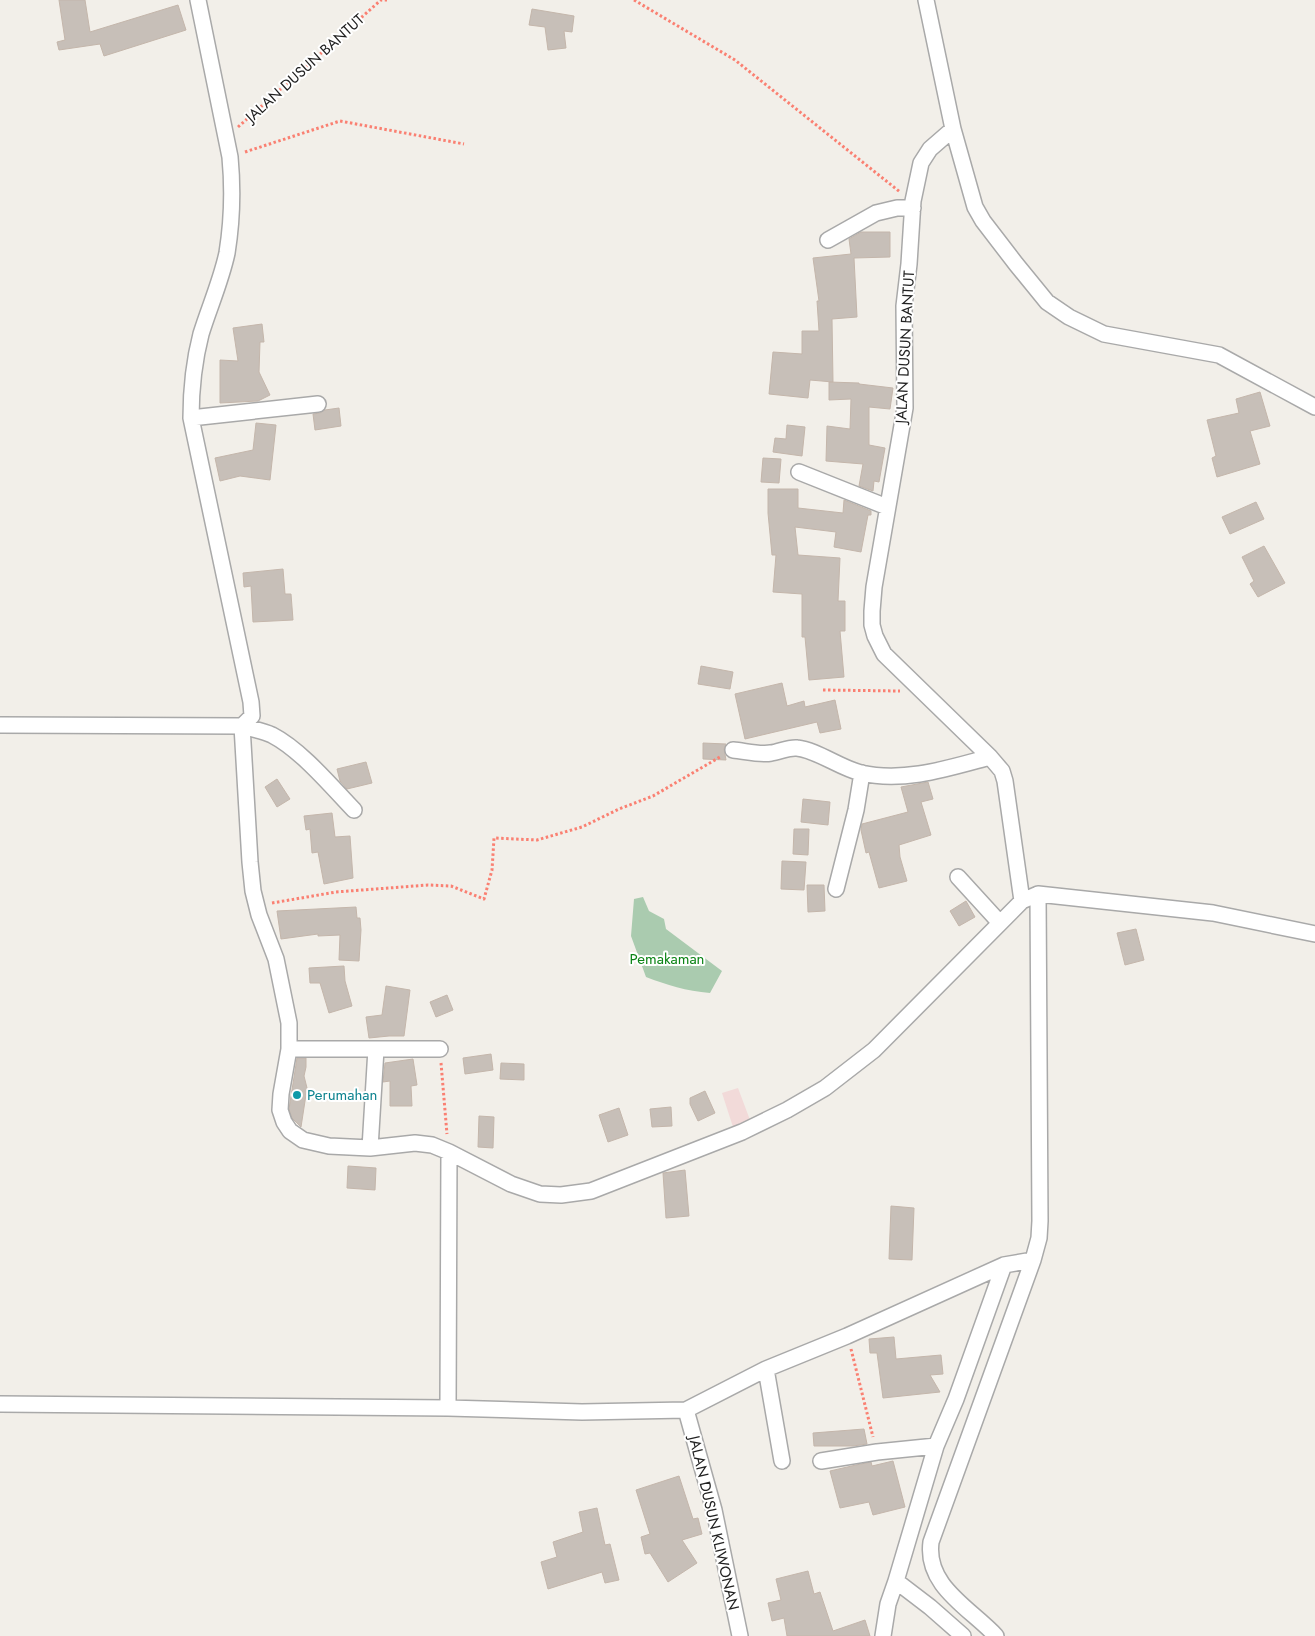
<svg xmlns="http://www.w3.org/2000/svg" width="1315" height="1636" viewBox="0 0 1315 1636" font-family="Jost,sans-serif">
<rect width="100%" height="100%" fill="#f2efe9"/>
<path fill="#f2dad9" d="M 738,1088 L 750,1120 L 733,1127 L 722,1093 Z"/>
<path fill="#aacbaf" d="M 643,897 L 649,911 L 664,919 L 666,929 L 722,971 L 710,993 C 686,991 667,985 646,977 L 631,936 L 634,899 Z"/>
<path fill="#c7bfb8" stroke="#c4b6ab" d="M 59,0 L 85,0 L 90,32 L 178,5 L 186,30 L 104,56 L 100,44 L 59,50 L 57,42 L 65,40 Z
M 532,9 L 574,16 L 572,32 L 564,31 L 566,48 L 548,50 L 545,27 L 529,25 Z
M 861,232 L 890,232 L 890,257 L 854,258 L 857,317 L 832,319 L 833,382 L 810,380 L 808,398 L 769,394 L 773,352 L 802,354 L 802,331 L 819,331 L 817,301 L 819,301 L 813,258 L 851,254 L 849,239 Z
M 262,324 L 264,342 L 260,342 L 259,372 L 270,395 L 258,401 L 220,403 L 220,360 L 238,361 L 233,328 Z
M 829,382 L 859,383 L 859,384 L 893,388 L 890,409 L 869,407 L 869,445 L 885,448 L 879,482 L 874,481 L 873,491 L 859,486 L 863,464 L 826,461 L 827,426 L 850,429 L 851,399 L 829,400 Z
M 1260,392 L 1270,426 L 1250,431 L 1260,464 L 1217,477 L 1212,458 L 1216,456 L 1207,420 L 1239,413 L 1236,399 Z
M 339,408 L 341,426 L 315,430 L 313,414 L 320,413 L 325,410 Z
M 256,423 L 276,425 L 270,480 L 240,476 L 220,481 L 215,458 L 253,450 Z
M 787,425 L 805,427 L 802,456 L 773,452 L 775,438 L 786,439 Z
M 763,458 L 781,459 L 779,483 L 761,482 Z
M 768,489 L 798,489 L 798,508 L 843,513 L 844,500 L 871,511 L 871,515 L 868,515 L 861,552 L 834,547 L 836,532 L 795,527 L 798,555 L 840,558 L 838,601 L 845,601 L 845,631 L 840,631 L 844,677 L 809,680 L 805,637 L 802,637 L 802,594 L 773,592 L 776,555 L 772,555 L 768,513 Z
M 1256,502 L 1264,519 L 1230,534 L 1222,517 Z
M 1264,546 L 1285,583 L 1258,597 L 1250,584 L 1254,581 L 1242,557 Z
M 283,569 L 285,594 L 291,594 L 293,620 L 253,622 L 251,586 L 244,587 L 243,573 Z
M 701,666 L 733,672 L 730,689 L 698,684 Z
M 782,683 L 787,706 L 804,701 L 805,707 L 835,700 L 841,729 L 820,733 L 817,722 L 745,739 L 735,694 Z
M 703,743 L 726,744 L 724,749 L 726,760 L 703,759 Z
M 366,762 L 372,783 L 347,789 L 340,781 L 337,769 Z
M 277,779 L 290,799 L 277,807 L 265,787 Z
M 928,782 L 933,799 L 921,802 L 931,835 L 899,845 L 900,857 L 907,881 L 879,888 L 869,852 L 866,853 L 861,830 L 862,824 L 908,812 L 901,787 Z
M 803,799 L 830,802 L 828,825 L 801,822 Z
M 332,813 L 335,837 L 350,836 L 353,878 L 324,884 L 318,852 L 312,853 L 310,829 L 306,830 L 304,816 Z
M 794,829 L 809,829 L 808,855 L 793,854 Z
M 782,861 L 806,862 L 804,890 L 781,889 Z
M 807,885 L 824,885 L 825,911 L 808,912 Z
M 966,901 L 975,917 L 959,926 L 950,911 Z
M 356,907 L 357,918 L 360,918 L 361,930 L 359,961 L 339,960 L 340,935 L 318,936 L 318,934 L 281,939 L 277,911 Z
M 1136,929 L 1144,960 L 1125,965 L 1117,933 Z
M 344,966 L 345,981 L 352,1006 L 329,1013 L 320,983 L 310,983 L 309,968 Z
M 386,986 L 410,990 L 404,1036 L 389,1036 L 369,1038 L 366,1017 L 382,1015 Z
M 447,995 L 453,1010 L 436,1017 L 430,1002 Z
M 491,1054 L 493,1070 L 465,1074 L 463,1058 Z
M 297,1058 L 306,1058 L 306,1067 L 304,1076 L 307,1088 L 301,1127 L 292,1118 L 289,1109 Z
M 413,1059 L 417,1085 L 411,1086 L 412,1106 L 390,1106 L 390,1081 L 383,1082 L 385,1063 Z
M 501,1063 L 524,1064 L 524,1080 L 500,1079 Z
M 705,1091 L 715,1113 L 698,1121 L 690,1104 L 690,1098 Z
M 671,1107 L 672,1126 L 652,1127 L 650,1109 Z
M 619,1108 L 628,1135 L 608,1142 L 599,1115 Z
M 479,1116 L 494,1117 L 493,1148 L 478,1147 Z
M 348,1166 L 376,1168 L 375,1190 L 347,1188 Z
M 685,1170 L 689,1216 L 666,1218 L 663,1173 Z
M 891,1206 L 914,1208 L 912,1260 L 889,1259 Z
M 894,1337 L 896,1359 L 941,1355 L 943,1374 L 930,1375 L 940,1392 L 883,1398 L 877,1353 L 870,1353 L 869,1339 Z
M 864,1429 L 867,1444 L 853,1446 L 814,1446 L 813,1433 Z
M 893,1461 L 905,1507 L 873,1515 L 869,1502 L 840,1508 L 830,1471 L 856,1465 L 871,1462 L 872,1466 Z
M 679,1476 L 693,1519 L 698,1518 L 702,1534 L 682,1540 L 697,1563 L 668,1582 L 650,1553 L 645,1554 L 641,1537 L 650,1534 L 636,1490 Z
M 597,1508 L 605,1545 L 610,1544 L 619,1580 L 605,1583 L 602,1572 L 548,1589 L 541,1562 L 557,1557 L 553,1542 L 583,1532 L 579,1512 Z
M 808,1571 L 814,1594 L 820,1592 L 833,1631 L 865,1620 L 870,1636 L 787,1636 L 784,1618 L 772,1621 L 768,1603 L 781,1600 L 776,1579 Z"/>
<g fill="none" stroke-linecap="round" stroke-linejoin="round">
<defs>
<path id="minor" d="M 198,0 L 230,157 C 233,189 232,222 227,253 C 221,281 209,308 201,334 C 194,361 191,391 191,418 L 251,702 L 252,716 L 242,726
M 926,0 L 953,129 L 975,207 L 983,221 L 1016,264 L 1047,302 L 1069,317 L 1104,334 L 1219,355 L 1315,407
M 953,129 L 930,149 L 921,163 L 913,201 L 909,264 L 904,306 L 905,408 L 874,587 L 872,611 L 872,625 L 875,636 L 884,654 L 990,757 L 1002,771 L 1005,781 L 1022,901
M 828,240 L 876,213 L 897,208 L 913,208
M 191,418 L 318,404
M 799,472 L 887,507
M 0,725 L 242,726 C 252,729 263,731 272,735 C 301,750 331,786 354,810
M 242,726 L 250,862 L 253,891 L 259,915 L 276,959 L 289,1023 L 289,1049 L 281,1094 L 280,1110 L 284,1122 L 290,1131 L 303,1140 L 329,1146 L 370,1148 L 415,1143 L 432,1145 L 449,1152
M 733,750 C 745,751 759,755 771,753 C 779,752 789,747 797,748 C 817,750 840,768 861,773 C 904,783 949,768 990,757
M 958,877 L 1000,923
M 836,889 L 856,810 L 862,773
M 289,1049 L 440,1049
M 370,1148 L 376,1049
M 766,1369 L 782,1461
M 0,1404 L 448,1408 L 582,1412 L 686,1410 L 766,1369 L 847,1336 L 1004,1265 L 1033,1260
M 448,1408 L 449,1152 L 511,1184 L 540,1194 L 561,1195 L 591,1191 L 742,1132 L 787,1110 L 825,1088 L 874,1050 L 1022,901 L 1038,894 L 1213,913 L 1315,934
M 686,1410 L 714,1510 L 740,1636
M 821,1461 L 877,1452 L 936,1446
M 883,1636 L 888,1604 L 896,1581
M 963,1636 L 930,1607 L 896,1581 L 936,1446 L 956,1399 L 1004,1265
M 996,1636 C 970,1608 925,1586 931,1542 L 1033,1260 L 1039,1238 L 1040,1221 L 1038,894"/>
</defs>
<use href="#minor" stroke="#a9a9a9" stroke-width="18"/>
<path stroke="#fa8072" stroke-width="3" stroke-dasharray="2.5 2.5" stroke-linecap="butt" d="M 634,0 L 735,60 L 900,192
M 238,127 L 381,0 L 387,0
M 245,152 L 340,121 L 464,144
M 823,690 L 900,691
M 272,903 L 336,892 L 428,885 L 451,886 L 484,899 L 492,870 L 494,838 L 537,840 L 582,827 L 619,809 L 653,796 L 720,757
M 441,1063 L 447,1134
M 851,1349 L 873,1437"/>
<use href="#minor" stroke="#fff" stroke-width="15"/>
</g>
<circle fill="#0f9aa8" stroke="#fff" stroke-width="2" cx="297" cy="1095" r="5"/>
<g text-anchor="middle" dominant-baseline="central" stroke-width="4" stroke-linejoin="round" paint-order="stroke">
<g font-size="15" fill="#222" stroke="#fff">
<text transform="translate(305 68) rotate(-42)">JALAN DUSUN BANTUT</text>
<text transform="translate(905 347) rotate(-87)">JALAN DUSUN BANTUT</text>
<text transform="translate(714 1523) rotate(77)">JALAN DUSUN KLIWONAN</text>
</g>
<g font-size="15" fill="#0c8416" stroke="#fff">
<text x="667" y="959">Pemakaman</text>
</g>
<g font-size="15" fill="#0d838f" stroke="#fff" text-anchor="start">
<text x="307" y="1095">Perumahan</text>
</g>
</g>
</svg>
